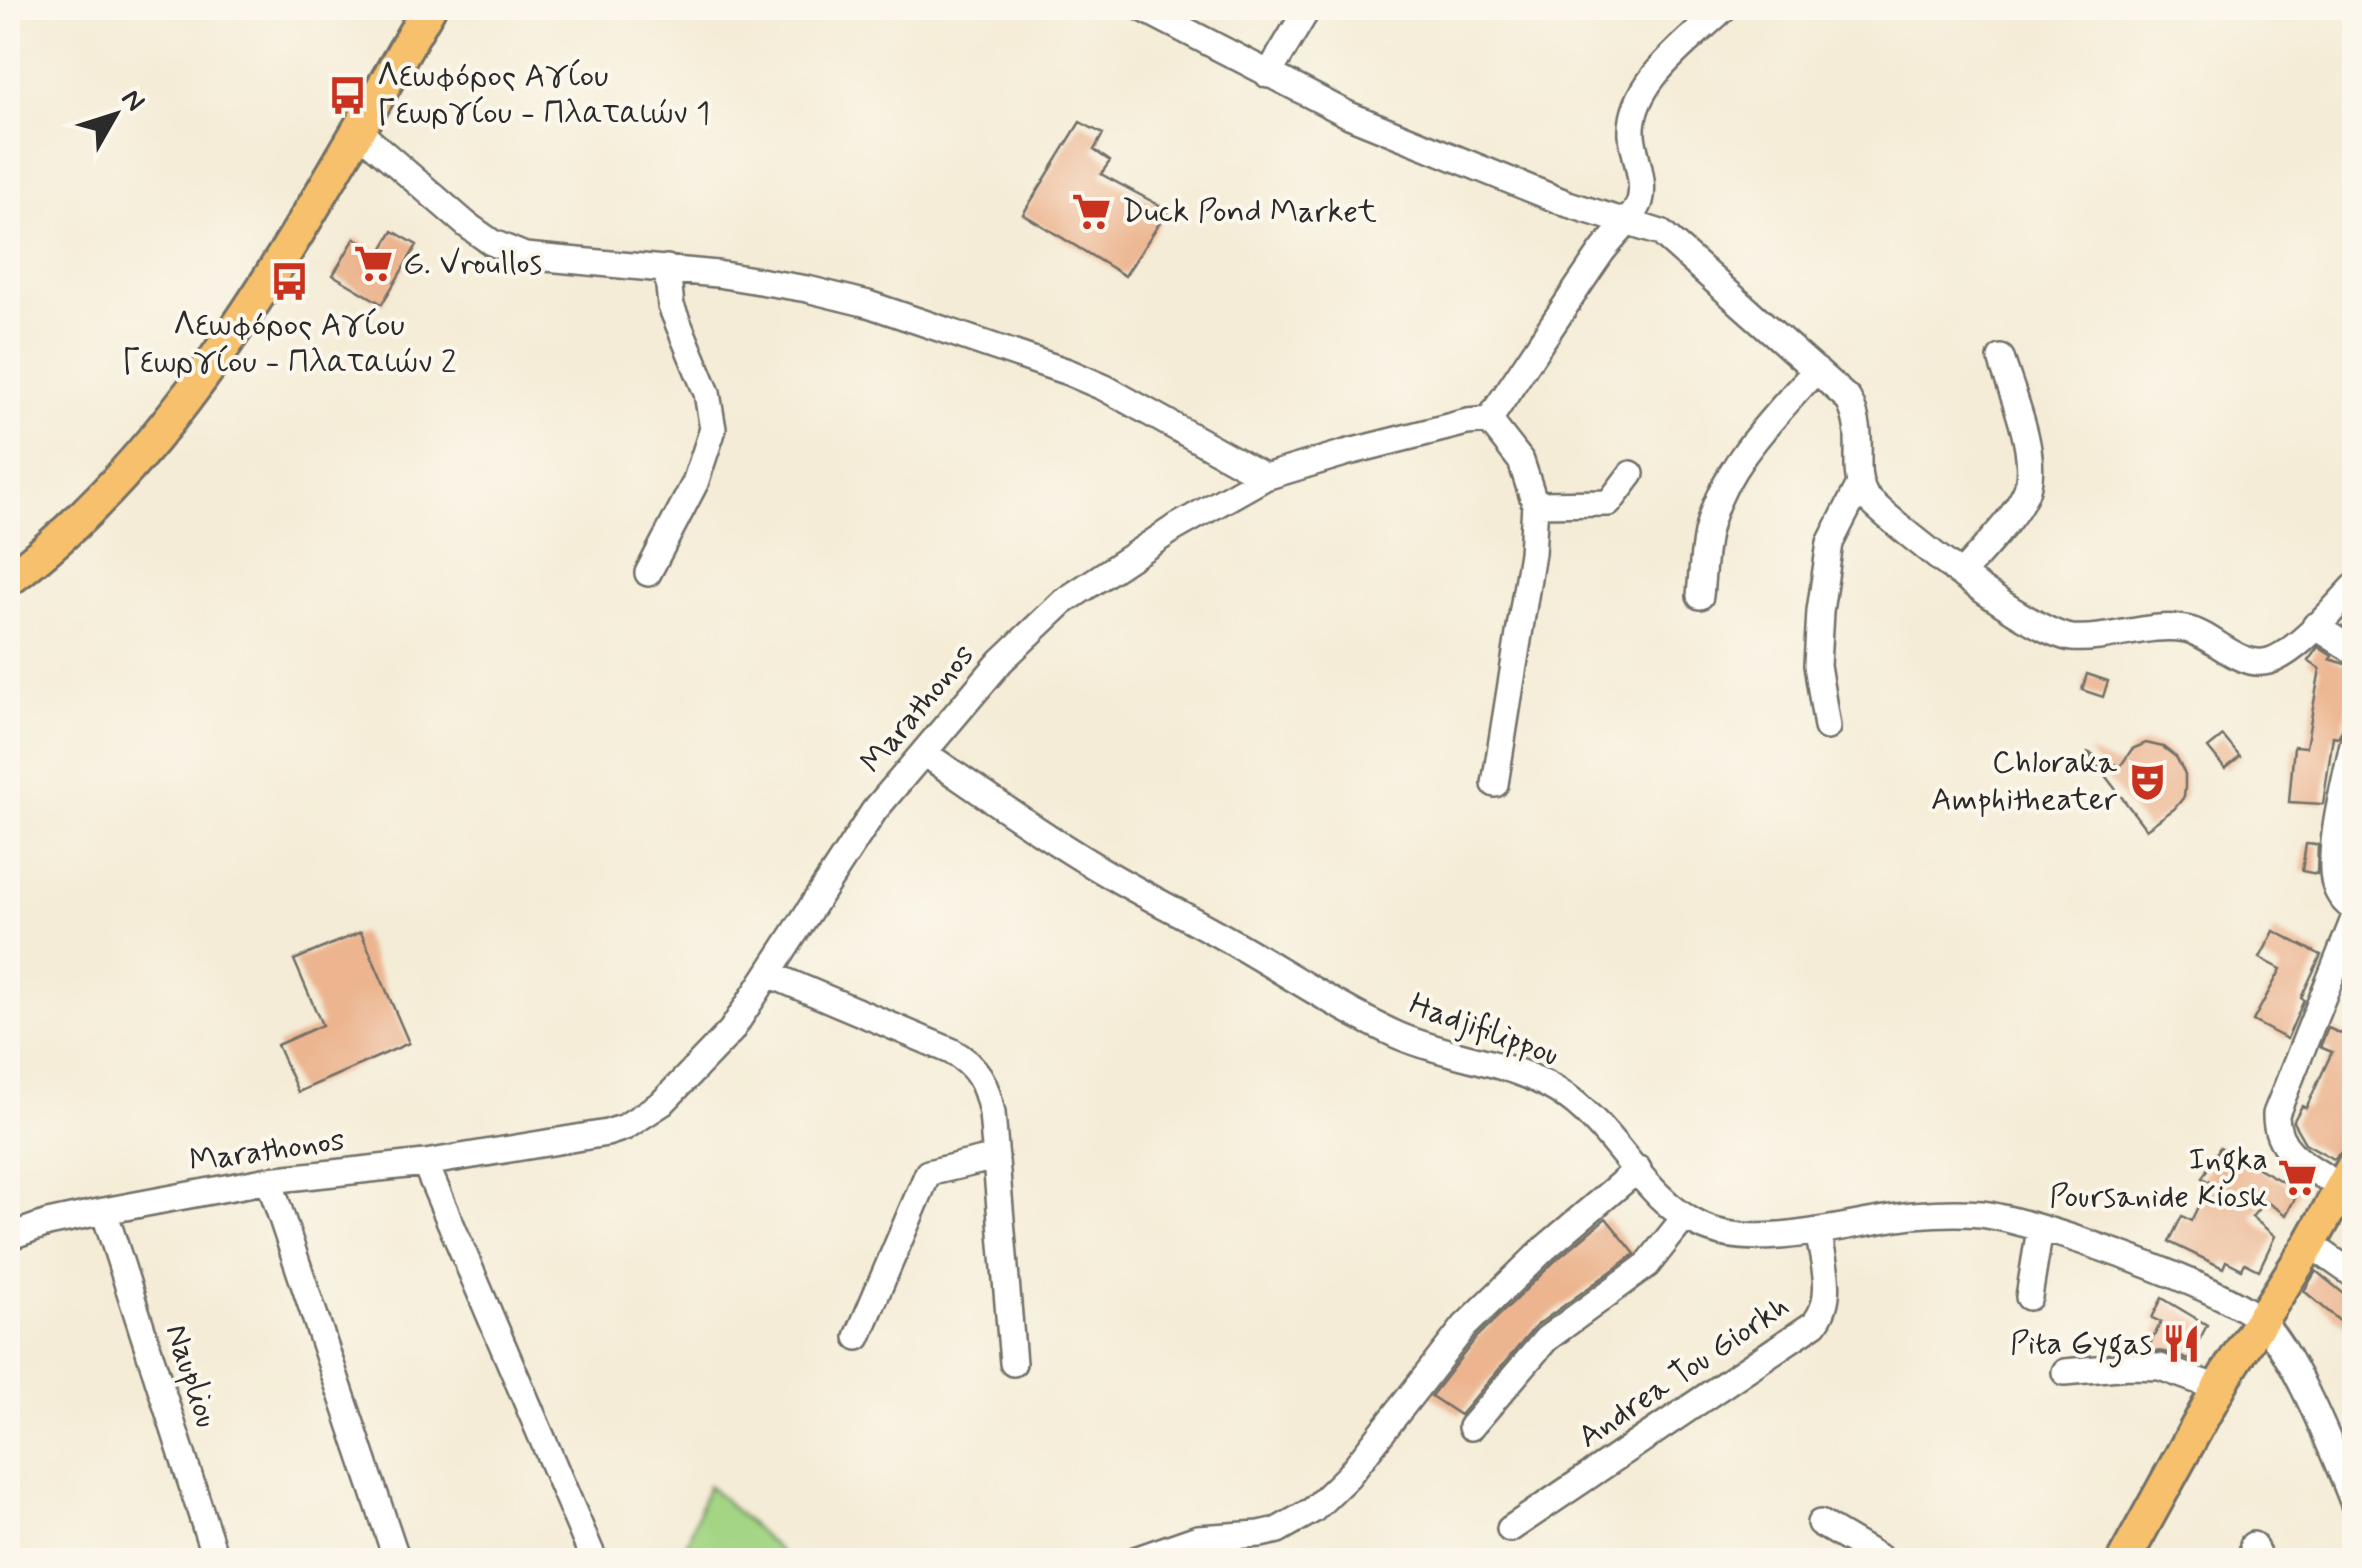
<svg xmlns="http://www.w3.org/2000/svg" width="2362" height="1568" viewBox="0 0 2362 1568" font-family="Mynerve,sans-serif">
<rect width="100%" height="100%" fill="#fbf7ec"/>
<filter id="ink" filterUnits="userSpaceOnUse"><feTurbulence type="fractalNoise" baseFrequency=".01" numOctaves="2"/><feDisplacementMap in="SourceGraphic" scale="20" xChannelSelector="R" yChannelSelector="G"/><feConvolveMatrix kernelMatrix="1 2 1 2 8 2 1 2 1" color-interpolation-filters="sRGB"/></filter>
<filter id="wash" filterUnits="userSpaceOnUse"><feTurbulence type="fractalNoise" baseFrequency=".0048" numOctaves="4" result="noise"/><feDisplacementMap in="SourceGraphic" scale="40" xChannelSelector="R" yChannelSelector="G"/><feGaussianBlur stdDeviation="2.25" result="paint"/><feColorMatrix in="noise" values="0 0 0 0 0 0 0 0 0 0 0 0 0 0 0 0 0 1.4 0 .05"/><feComposite in="paint" operator="in"/></filter>
<g filter="url(#wash)">
<rect width="100%" height="100%" fill="#f4ecd6"/>
<path fill="#a3d584" stroke="#678058" stroke-width="2.5" d="M 708,1485 L 789,1560 L 681,1560 Z"/>
<g id="blocks">
<path fill="#ecb590" d="M 1080,122 L 1103,134 L 1094,150 L 1110,161 L 1101,174 L 1168,210 L 1125,276 L 1023,214 Z
M 393,231 L 417,245 L 382,304 L 333,275 L 355,238 L 380,253 Z
M 2318,647 L 2332,656 L 2330,659 L 2354,667 L 2344,727 L 2338,737 L 2333,736 L 2323,804 L 2289,802 L 2294,746 L 2306,747 L 2320,669 L 2308,661 Z
M 2087,674 L 2108,681 L 2103,697 L 2082,690 Z
M 2223,736 L 2240,757 L 2225,769 L 2208,748 Z
M 2146,743 L 2163,747 L 2176,757 L 2185,774 L 2185,787 L 2184,797 L 2174,809 L 2146,829 L 2087,752 L 2120,767 L 2132,749 Z
M 2306,844 L 2318,845 L 2317,874 L 2302,871 Z
M 2274,931 L 2321,955 L 2301,998 L 2304,1000 L 2287,1039 L 2253,1021 L 2281,969 L 2260,958 Z
M 361,932 L 409,1043 L 298,1092 L 277,1045 L 322,1025 L 294,960 Z
M 2328,1028 L 2354,1039 L 2354,1135 L 2348,1146 L 2334,1159 L 2305,1143 L 2293,1122 L 2302,1106 L 2306,1108 L 2332,1052 L 2320,1047 Z
M 2220,1147 L 2299,1191 L 2286,1215 L 2265,1201 L 2252,1217 L 2275,1236 L 2259,1270 L 2245,1263 L 2242,1269 L 2226,1261 L 2223,1268 L 2169,1242 L 2182,1216 L 2191,1221 L 2210,1182 L 2202,1178 Z
M 1606,1218 L 1635,1254 L 1536,1326 L 1460,1415 L 1431,1396 L 1477,1337 L 1555,1261 Z
M 2316,1271 L 2354,1302 L 2354,1333 L 2304,1291 Z
M 2162,1298 L 2207,1325 L 2189,1360 L 2165,1352 L 2147,1350 L 2161,1322 L 2152,1318 Z"/>
</g>
</g>
<g filter="url(#ink)">
<use href="#blocks" fill-opacity="0" stroke="#716f67" stroke-width="2.5"/>
<g fill="none" stroke-linecap="round" stroke-linejoin="round">
<defs>
<path id="minor" d="M 1142,8 L 1349,115 L 1568,204 L 1661,233 L 1848,399 C 1869,438 1848,467 1866,497 C 1900,530 2029,633 2072,638 C 2110,641 2149,622 2186,629 C 2214,635 2239,669 2269,661 C 2297,653 2334,608 2354,587
M 1268,75 L 1308,8
M 357,130 L 467,225 L 491,242 L 525,256 L 717,274 L 807,289 L 868,304 L 1068,372 L 1105,388 L 1265,477
M 1489,420 L 1521,461 L 1535,504 L 1532,553 L 1495,784
M 1535,504 L 1609,503 L 1631,474
M 648,573 L 695,483 L 713,429 L 707,393 L 671,306 L 667,268
M 1962,574 C 1982,549 2011,523 2025,494 C 2041,459 2012,394 2001,358
M 1700,596 C 1702,575 1703,553 1707,533 C 1721,468 1774,417 1816,370
M 2315,626 L 2354,651
M 1827,727 L 1817,665 L 1820,611 L 1830,543 L 1859,486
M 2354,739 C 2347,774 2326,850 2335,884 C 2338,895 2345,903 2354,909
M 924,753 C 981,792 1037,832 1096,867 C 1143,895 1192,919 1239,946 C 1291,976 1342,1010 1397,1035 C 1449,1058 1508,1060 1558,1091 C 1615,1126 1642,1199 1701,1226 C 1759,1253 1850,1222 1913,1215 C 1935,1213 1959,1212 1981,1214 C 2033,1220 2225,1287 2261,1321 C 2295,1354 2336,1458 2354,1504
M 769,974 L 951,1051 C 978,1066 986,1083 992,1113 L 1013,1363
M 425,1163 L 594,1560
M 269,1180 L 397,1560
M 2342,1187 C 2312,1168 2275,1154 2276,1114 L 2354,919
M 104,1211 L 216,1560
M 8,1237 L 48,1223 L 104,1211 L 269,1180 L 425,1163 L 607,1133 L 625,1127 L 662,1103 L 731,1031 L 874,811 L 1001,661 L 1063,602 L 1173,529 L 1265,477 L 1345,453 L 1467,422 L 1489,420 C 1526,365 1563,308 1601,253 C 1612,237 1631,222 1639,204 C 1647,184 1634,156 1632,135 C 1629,82 1690,41 1724,8
M 2310,1244 L 2354,1275
M 2029,1297 L 2040,1229
M 858,1337 L 928,1173 L 996,1157
M 2065,1372 L 2129,1366 L 2160,1367 L 2218,1388
M 1471,1427 L 1546,1339 L 1647,1265 L 1685,1217
M 1820,1523 L 1883,1560
M 1510,1529 L 1815,1323 C 1836,1296 1823,1262 1818,1231
M 2253,1545 L 2260,1560
M 1135,1560 L 1198,1538 L 1260,1534 L 1278,1530 L 1313,1510 L 1348,1476 L 1465,1326 L 1544,1249 L 1638,1169"/>
<path id="major" d="M 8,580 C 194,442 313,204 429,8
M 2124,1560 L 2225,1376 L 2310,1244 L 2354,1165"/>
</defs>
<use href="#minor" stroke="#716f67" stroke-width="30"/>
<use href="#major" stroke="#716f67" stroke-width="38"/>
<use href="#minor" stroke="#fff" stroke-width="25"/>
<use href="#major" stroke="#f7c06c" stroke-width="32"/>
</g>
</g>
<defs>
<symbol id="bus-bare" viewBox="-9 -9 18 18"><path d="M-5-6H5V4H4V6H2V4H-2V6H-4V4H-5ZM-3.5-4V0h7V-4ZM-3.5 1.2v1.5H-2V1.2ZM2 1.2v1.5H3.5V1.2Z" fill="#c8321e" stroke="#fbf7ec" stroke-width="2.5" paint-order="stroke"/></symbol>
<symbol id="supermarket-bare" viewBox="-9 -9 18 18"><path d="M-6-5.5h2.5l.6 2H6L4.5 2H-2.5L-4.4-4H-6ZM-1.5 3.2a1.3 1.3 0 1 0 .1 0ZM3 3.2a1.3 1.3 0 1 0 .1 0Z" fill="#c8321e" stroke="#fbf7ec" stroke-width="2.5" paint-order="stroke"/></symbol>
<symbol id="theatre-bare" viewBox="-9 -9 18 18"><path d="M-5-5.5Q0-4 5-5.5V0Q5 5 0 6Q-5 5-5 0ZM-3.3-2.5H-1v1.5H-3.3ZM1-2.5H3.3v1.5H1ZM-2.8 1Q0 5.5 2.8 1Z" fill="#c8321e" stroke="#fbf7ec" stroke-width="2.5" paint-order="stroke"/></symbol>
<symbol id="restaurant-bare" viewBox="-9 -9 18 18"><path d="M-5-6h1v4h1v-4h1v4h1v-4h1v5L-1.5 .5V6h-2V.5L-5-1ZM5-6V6H3V1.5H1.5Q1.5-4 5-6Z" fill="#c8321e" stroke="#fbf7ec" stroke-width="2.5" paint-order="stroke"/></symbol>
</defs>
<g fill-rule="evenodd">
<use href="#bus-bare" x="320" y="68" width="55" height="55"/>
<use href="#supermarket-bare" x="1064" y="184" width="55" height="55"/>
<use href="#supermarket-bare" x="346" y="236" width="55" height="55"/>
<use href="#bus-bare" x="262" y="254" width="55" height="55"/>
<use href="#theatre-bare" x="2120" y="754" width="55" height="55"/>
<use href="#supermarket-bare" x="2270" y="1150" width="55" height="55"/>
<use href="#restaurant-bare" x="2154" y="1316" width="55" height="55"/>
</g>
<g text-anchor="middle" dominant-baseline="central" stroke-width="8" stroke-linejoin="round" paint-order="stroke">
<g font-size="32" fill="#2b2b2b" stroke="#fbf7ec" text-anchor="start">
<text x="377" y="77">Λεωφόρος Αγίου<tspan x="377" dy="37">Γεωργίου - Πλαταιών 1</tspan></text>
<text x="1122" y="212">Duck Pond Market</text>
<text x="403" y="264">G. Vroullos</text>
<text x="289" y="326" text-anchor="middle">Λεωφόρος Αγίου<tspan x="289" dy="37">Γεωργίου - Πλαταιών 2</tspan></text>
<text x="2117" y="763" text-anchor="end">Chloraka<tspan x="2117" dy="37">Amphitheater</tspan></text>
<text x="2268" y="1160" text-anchor="end">Ingka<tspan x="2268" dy="37">Poursanide Kiosk</tspan></text>
<text x="2152" y="1344" text-anchor="end">Pita Gygas</text>
</g>
<g font-size="32" fill="#2b2b2b" stroke="#fbf7ec">
<text transform="translate(918 709) rotate(-50)">Marathonos</text>
<text transform="translate(1484 1030) rotate(20)">Hadjifilippou</text>
<text transform="translate(267 1151) rotate(-8)">Marathonos</text>
<text transform="translate(1684 1372) rotate(-34)">Andrea Tou Giorkh</text>
<text transform="translate(191 1376) rotate(72)">Naupliou</text>
</g>
</g>
<rect width="2362" height="1568" fill="none" stroke="#fbf7ec" stroke-width="40"/>
<g transform="translate(115 115) rotate(51)" stroke="#fbf7ec" stroke-width="8" paint-order="stroke">
<path d="M0-8L18 38L0 25L-18 38Z" fill="#2b2b2b"/>
<text y="-15" font-size="28" font-weight="bold" text-anchor="middle" fill="#2b2b2b">N</text>
</g>
</svg>
